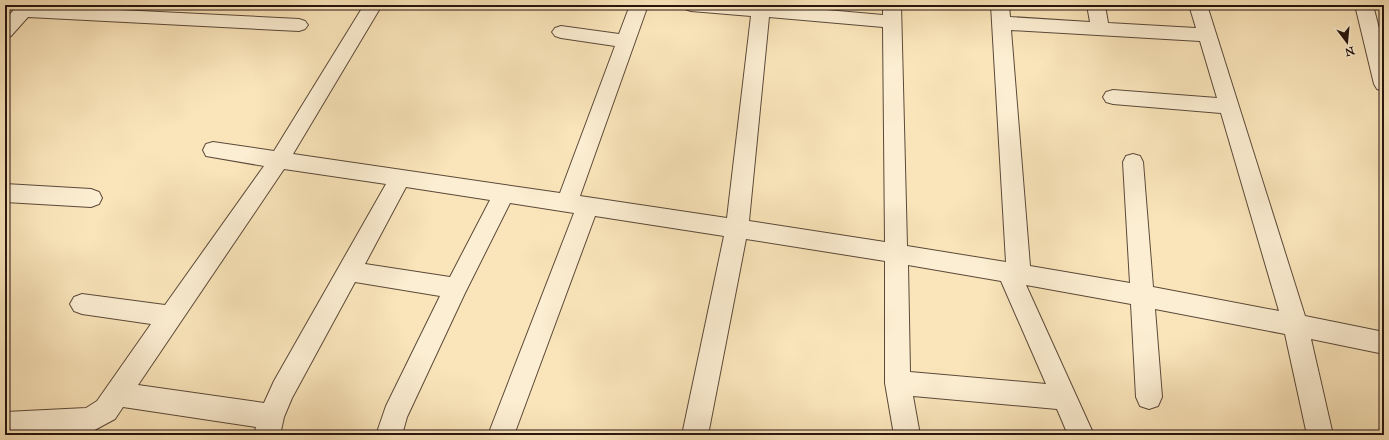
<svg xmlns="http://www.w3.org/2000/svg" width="1389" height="440" viewBox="0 0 1389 440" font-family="'IM FELL Great Primer',serif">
<rect width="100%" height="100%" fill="#fae5ba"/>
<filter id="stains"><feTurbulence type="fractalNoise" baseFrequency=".005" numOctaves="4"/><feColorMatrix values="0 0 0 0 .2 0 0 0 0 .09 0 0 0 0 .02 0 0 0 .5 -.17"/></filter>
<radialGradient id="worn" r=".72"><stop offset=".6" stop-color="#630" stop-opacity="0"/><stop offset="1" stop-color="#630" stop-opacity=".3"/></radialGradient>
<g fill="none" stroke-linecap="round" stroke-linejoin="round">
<defs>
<path id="minor" d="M 18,5 L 299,19 L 305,21 L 308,25 L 305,29 L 299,31 L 28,17 L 11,36 L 5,38 L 5,20 Z
M 364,5 L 382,5 L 293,154 L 560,193 L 615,46 L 561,38 L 555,36 L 552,32 L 555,28 L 561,26 L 619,34 L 630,5 L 648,5 L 580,196 L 727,218 L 751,16 L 691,11 L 685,9 L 682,5 L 770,5 L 883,15 L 883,5 L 901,5 L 907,246 L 1006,262 L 991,5 L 1009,5 L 1010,17 L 1090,22 L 1087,5 L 1105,5 L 1108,23 L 1196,28 L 1189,5 L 1207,5 L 1305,316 L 1384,332 L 1384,354 L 1311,339 L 1333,435 L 1307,435 L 1285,334 L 1155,309 L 1162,397 L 1158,406 L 1149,409 L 1140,406 L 1136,397 L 1131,304 L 1026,285 L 1094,435 L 1068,435 L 1057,409 L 913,396 L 920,435 L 894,435 L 885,383 L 885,261 L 746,239 L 708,435 L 682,435 L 724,236 L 595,216 L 514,435 L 488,435 L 574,213 L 510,203 L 465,293 L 407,417 L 402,435 L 376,435 L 386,406 L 440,296 L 355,282 L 292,398 L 284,417 L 280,435 L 254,435 L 256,427 L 123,407 L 115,419 L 89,433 L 5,435 L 5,412 L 86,408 L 97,401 L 151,324 L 82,314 L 74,311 L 70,304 L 74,297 L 82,294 L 165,305 L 264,166 L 206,156 L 203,150 L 206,144 L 213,142 L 274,151 ZM 769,17 L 883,27 L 885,242 L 749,221 ZM 1011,30 L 1200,41 L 1217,98 L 1113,90 L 1106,92 L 1103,97 L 1106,102 L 1113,104 L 1221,113 L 1279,311 L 1153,287 L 1143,162 L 1140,156 L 1133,154 L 1126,156 L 1123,162 L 1130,283 L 1030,266 ZM 284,169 L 386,184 L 274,381 L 264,403 L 138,385 ZM 406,187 L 490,200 L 450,277 L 365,264 ZM 908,265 L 1001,281 L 1046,384 L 910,372 Z
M 1355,5 L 1373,5 L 1384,48 L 1384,91 L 1377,89 L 1374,84 Z
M 5,184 L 91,189 L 99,192 L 102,198 L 99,204 L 91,207 L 5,202 Z"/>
</defs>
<use href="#minor" stroke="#5b4939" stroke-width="2"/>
<use href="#minor" fill="#fceed2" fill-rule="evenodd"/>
</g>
<rect width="1389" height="440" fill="none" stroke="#fae5ba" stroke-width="20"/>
<rect x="6" y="6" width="1377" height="428" fill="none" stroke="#26150e" stroke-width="2"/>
<rect x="10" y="10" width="1369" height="420" fill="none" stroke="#26150e"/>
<g transform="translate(1347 42) rotate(164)" stroke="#fceed2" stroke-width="3" paint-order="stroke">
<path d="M0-3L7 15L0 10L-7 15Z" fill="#26150e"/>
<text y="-6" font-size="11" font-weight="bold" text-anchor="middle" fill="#26150e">N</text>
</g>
<rect width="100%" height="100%" filter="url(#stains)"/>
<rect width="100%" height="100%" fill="url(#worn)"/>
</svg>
